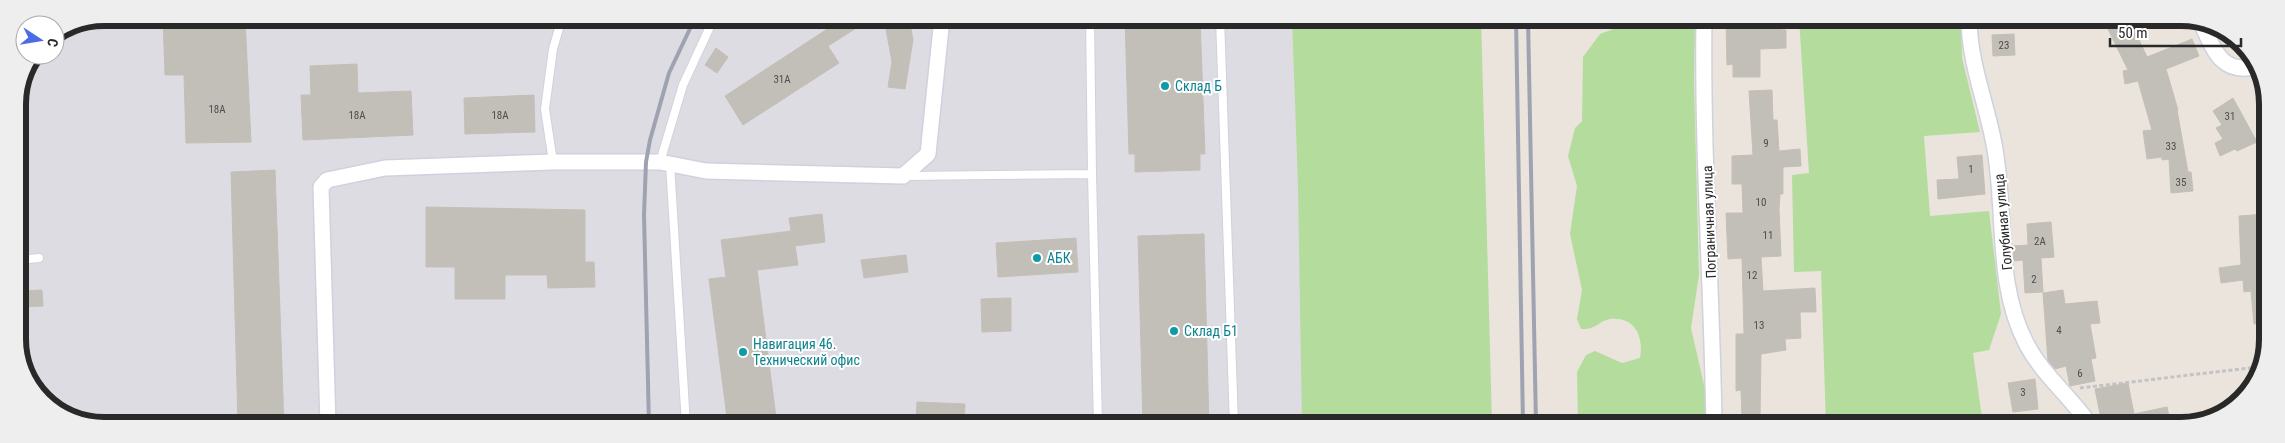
<svg xmlns="http://www.w3.org/2000/svg" width="2285" height="443" viewBox="0 0 2285 443" font-family="'Roboto Condensed',sans-serif">
<rect width="100%" height="100%" fill="#eae4dc"/>
<path fill="#dedce3" d="M 104,18 L 1481,18 L 1492,425 L 93,425 L 47,404 L 20,361 L 18,104 L 24,71 L 35,55 L 55,55 L 55,35 L 71,24 Z"/>
<path fill="#b4dc9d" d="M 1292,18 L 1481,18 L 1492,425 L 1302,425 L 1298,187 Z
M 1631,18 L 1695,18 L 1694,83 L 1699,275 L 1691,328 L 1705,389 L 1705,425 L 1578,425 L 1577,372 L 1586,355 L 1595,351 L 1622,363 L 1640,358 C 1644,337 1635,316 1610,319 C 1598,321 1597,330 1581,329 L 1577,319 L 1582,290 L 1570,234 L 1577,186 L 1568,156 L 1575,128 L 1582,121 L 1583,57 L 1600,34 L 1619,27 Z
M 1799,18 L 1961,18 L 1962,58 L 1980,132 L 1924,136 L 1930,216 L 1989,211 L 2001,314 L 1989,350 L 1973,353 L 1983,425 L 1826,425 L 1821,271 L 1794,272 L 1792,175 L 1809,173 Z"/>
<path fill="#c2beb8" stroke="#c5bfb6" d="M 163,18 L 245,18 L 251,142 L 186,143 L 184,75 L 165,75 Z
M 844,18 L 872,18 L 828,46 L 839,63 L 743,125 L 725,96 Z
M 884,18 L 909,18 L 913,40 L 905,89 L 888,87 L 892,62 Z
M 1125,18 L 1200,18 L 1205,154 L 1200,154 L 1200,170 L 1135,172 L 1135,154 L 1129,154 Z
M 2109,18 L 2129,18 L 2147,57 L 2192,39 L 2199,56 L 2166,69 L 2178,110 L 2177,110 L 2188,172 L 2191,172 L 2193,191 L 2171,193 L 2169,159 L 2162,160 L 2162,157 L 2147,159 L 2143,131 L 2152,130 L 2138,81 L 2125,84 L 2123,71 L 2128,70 L 2107,27 L 2112,24 Z
M 1726,21 L 1745,21 L 1745,25 L 1782,24 L 1782,30 L 1786,30 L 1786,48 L 1760,49 L 1760,77 L 1733,77 L 1733,64 L 1727,65 Z
M 2014,34 L 2015,55 L 1993,56 L 1992,35 Z
M 716,48 L 728,57 L 717,73 L 705,65 Z
M 357,64 L 358,93 L 411,91 L 413,135 L 303,140 L 301,95 L 311,95 L 310,66 Z
M 1772,90 L 1773,120 L 1777,120 L 1779,151 L 1800,149 L 1801,166 L 1783,167 L 1783,194 L 1780,194 L 1779,209 L 1781,256 L 1761,257 L 1763,291 L 1815,288 L 1816,312 L 1800,312 L 1801,338 L 1785,339 L 1786,350 L 1761,354 L 1760,418 L 1746,418 L 1746,416 L 1742,416 L 1741,390 L 1736,391 L 1736,334 L 1744,334 L 1742,258 L 1728,259 L 1726,213 L 1743,213 L 1742,184 L 1732,184 L 1732,156 L 1753,155 L 1749,91 Z
M 534,95 L 535,132 L 465,134 L 464,98 Z
M 2233,98 L 2257,142 L 2237,151 L 2235,149 L 2220,156 L 2215,143 L 2223,139 L 2216,128 L 2222,125 L 2213,111 Z
M 1982,155 L 1985,194 L 1938,199 L 1937,180 L 1959,179 L 1957,157 Z
M 275,170 L 284,425 L 238,425 L 231,172 Z
M 426,207 L 585,210 L 585,262 L 594,262 L 595,287 L 548,288 L 547,275 L 505,275 L 505,299 L 455,299 L 455,267 L 426,267 Z
M 822,214 L 825,242 L 795,246 L 798,265 L 757,270 L 777,425 L 728,425 L 709,279 L 726,277 L 721,240 L 791,231 L 789,218 Z
M 2266,214 L 2266,239 L 2263,239 L 2267,323 L 2254,324 L 2251,291 L 2244,292 L 2243,280 L 2221,283 L 2219,268 L 2241,265 L 2239,216 Z
M 2051,222 L 2054,257 L 2041,258 L 2043,292 L 2025,293 L 2023,260 L 2014,261 L 2012,246 L 2028,245 L 2027,224 Z
M 1204,234 L 1209,425 L 1143,425 L 1138,236 Z
M 1076,238 L 1078,272 L 998,277 L 996,243 Z
M 906,255 L 908,272 L 864,278 L 861,260 Z
M 42,290 L 43,306 L 20,307 L 20,291 Z
M 2063,290 L 2065,304 L 2097,301 L 2100,323 L 2090,324 L 2096,358 L 2091,359 L 2095,381 L 2070,386 L 2066,366 L 2055,369 L 2048,361 L 2043,293 Z
M 1011,298 L 1011,331 L 982,332 L 981,299 Z
M 2035,379 L 2038,409 L 2013,412 L 2008,383 Z
M 2128,383 L 2134,414 L 2167,407 L 2170,421 L 2165,421 L 2166,425 L 2102,424 L 2095,389 Z
M 917,402 L 965,404 L 964,425 L 916,425 Z"/>
<g fill="none" stroke-linecap="round" stroke-linejoin="round">
<defs>
<path id="lane" d="M 1090,18 L 1092,174
M 1220,18 L 1234,425
M 553,162 L 545,109 L 553,49 L 562,18
M 660,162 L 683,85 L 714,18
M 670,164 L 686,425
M 905,176 L 1092,174 L 1098,425
M 19,260 L 39,258"/>
<path id="street" d="M 1704,18 C 1702,154 1712,289 1714,425
M 1969,18 C 1969,62 1986,101 1994,144 C 2007,210 1994,283 2027,345 C 2043,375 2071,397 2090,425
M 2201,23 C 2214,49 2220,74 2255,67
M 328,425 L 321,187 L 327,180 L 385,168 L 553,162 L 660,162 L 706,171 L 903,176 L 928,154 L 942,18"/>
</defs>
<use href="#lane" stroke="#ced2dc" stroke-width="10"/>
<use href="#street" stroke="#ced2dc" stroke-width="18"/>
<path stroke="#c3c3c3" stroke-width="3" stroke-dasharray="4 2.5" stroke-linecap="butt" d="M 2080,388 L 2258,367"/>
<use href="#lane" stroke="#fff" stroke-width="8"/>
<use href="#street" stroke="#fff" stroke-width="15"/>
<path stroke="#9fa2b1" stroke-width="4" d="M 1516,18 L 1523,425
M 1528,18 L 1536,425
M 649,425 L 644,215 L 646,162 L 650,140 L 669,73 L 695,18"/>
</g>
<g fill="#0f9aa8" stroke="#fff" stroke-width="2">
<circle cx="1165" cy="86" r="5"/>
<circle cx="1037" cy="258" r="5"/>
<circle cx="1174" cy="331" r="5"/>
<circle cx="743" cy="352" r="5"/>
</g>
<g text-anchor="middle" dominant-baseline="central" stroke-width="4" stroke-linejoin="round" paint-order="stroke">
<g font-size="11" fill="#4f4e4d">
<text x="2004" y="45">23</text>
<text x="782" y="79">31А</text>
<text x="217" y="109">18А</text>
<text x="357" y="115">18А</text>
<text x="500" y="115">18А</text>
<text x="2230" y="116">31</text>
<text x="1766" y="143">9</text>
<text x="2171" y="146">33</text>
<text x="1971" y="169">1</text>
<text x="2181" y="182">35</text>
<text x="1761" y="202">10</text>
<text x="1768" y="235">11</text>
<text x="2040" y="241">2А</text>
<text x="1752" y="275">12</text>
<text x="2034" y="279">2</text>
<text x="1759" y="325">13</text>
<text x="2059" y="330">4</text>
<text x="2080" y="373">6</text>
<text x="2023" y="392">3</text>
</g>
<g font-size="14" fill="#0d838f" stroke="#fff" text-anchor="start">
<text x="1175" y="86">Склад Б</text>
<text x="1047" y="258">АБК</text>
<text x="1184" y="331">Склад Б1</text>
<text x="753" y="344">Навигация 46.<tspan x="753" dy="16">Технический офис</tspan></text>
</g>
<g font-size="14" fill="#292929" stroke="#fff">
<text transform="translate(1709 222) rotate(-92)">Пограничная улица</text>
<text transform="translate(2003 222) rotate(-95)">Голубиная улица</text>
</g>
</g>
<path d="M0 0H2285V443H0ZM104 26H2181A78 78 0 0 1 2259 104V339A78 78 0 0 1 2181 417H104A78 78 0 0 1 26 339V104A78 78 0 0 1 104 26Z" fill="#eee" fill-rule="evenodd"/>
<path fill="none" stroke="#292929" stroke-width="6" d="M104 26H2181A78 78 0 0 1 2259 104V339A78 78 0 0 1 2181 417H104A78 78 0 0 1 26 339V104A78 78 0 0 1 104 26Z"/>
<g transform="translate(40 40) rotate(102)"><circle r="24" fill="#ffffff" stroke="#a9a9a9"/>
<path d="M0-4L9 19L0 12L-9 19Z" fill="#4b6be8"/>
<text y="-8" font-size="14" font-weight="bold" text-anchor="middle" fill="#292929">С</text>
</g>
<path d="M2110 38v8h131v-8" fill="none" stroke="#292929" stroke-width="2.5"/>
<text x="2118" y="38" font-size="15" fill="#292929" stroke="#ffffff" stroke-width="4" paint-order="stroke">50 m</text>
</svg>
